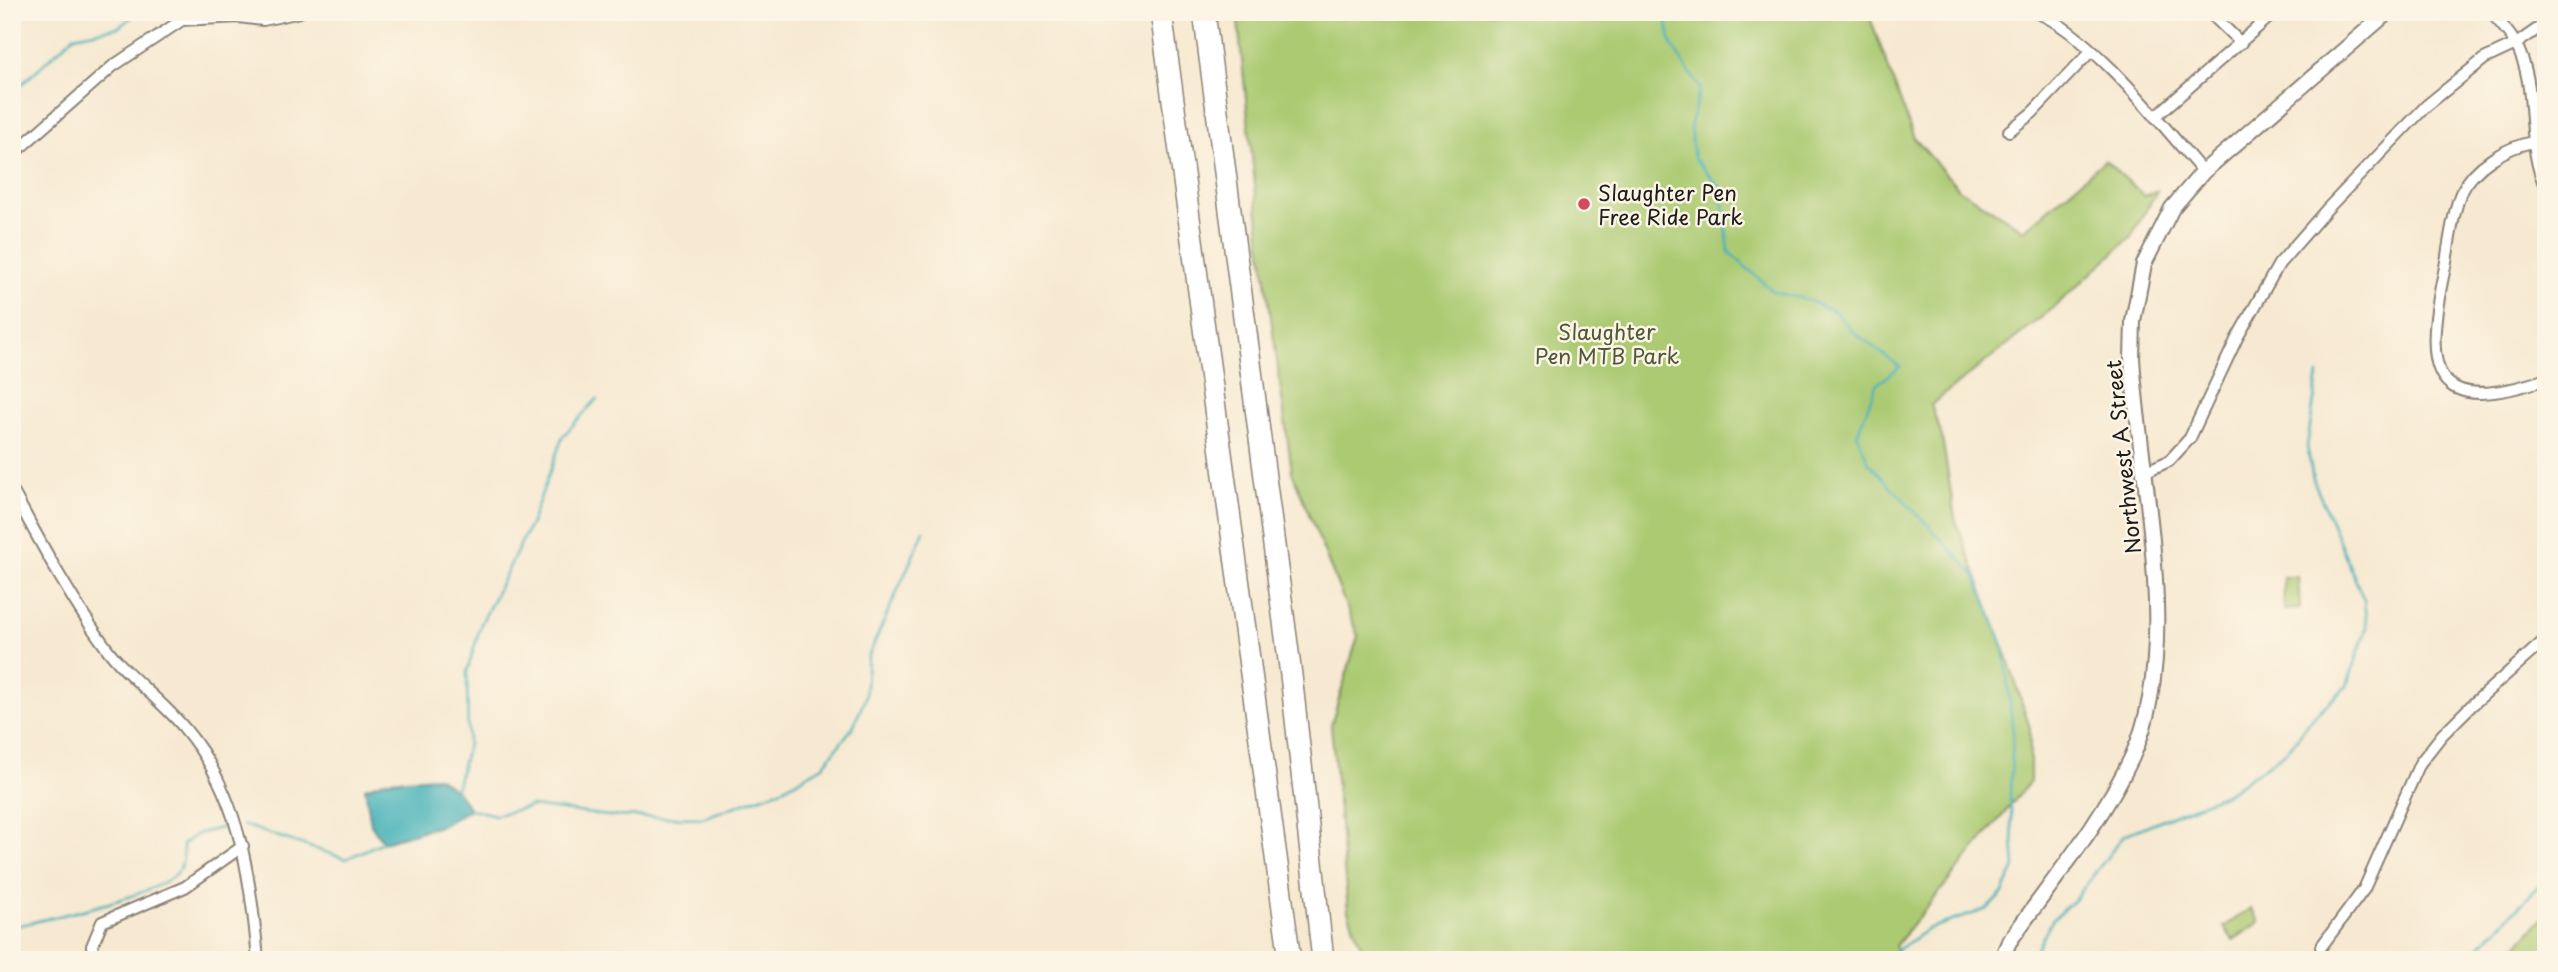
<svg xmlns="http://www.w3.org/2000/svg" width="2558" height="972" viewBox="0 0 2558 972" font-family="'Playpen Sans',sans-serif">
<rect width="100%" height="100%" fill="#fcf5e5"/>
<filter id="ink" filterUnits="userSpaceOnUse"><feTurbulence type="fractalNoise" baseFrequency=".0143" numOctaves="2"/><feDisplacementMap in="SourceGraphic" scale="14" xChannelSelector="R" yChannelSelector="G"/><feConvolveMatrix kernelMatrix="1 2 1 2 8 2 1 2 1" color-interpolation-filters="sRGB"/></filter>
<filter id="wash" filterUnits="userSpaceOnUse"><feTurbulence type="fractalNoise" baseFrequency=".00686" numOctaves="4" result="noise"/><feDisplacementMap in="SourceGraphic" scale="28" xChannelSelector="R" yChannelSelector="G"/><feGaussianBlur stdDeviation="1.57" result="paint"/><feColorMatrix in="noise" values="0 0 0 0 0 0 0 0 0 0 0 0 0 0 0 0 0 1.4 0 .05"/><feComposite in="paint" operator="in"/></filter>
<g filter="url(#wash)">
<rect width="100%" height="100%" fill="#f7e9d1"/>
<path fill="#abca72" stroke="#647347" stroke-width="2" d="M 1237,12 L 1868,12 L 1914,138 L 1959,189 L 2024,230 L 2105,160 L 2144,196 L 2157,191 L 2130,238 L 2052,309 L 1931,405 L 1942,437 L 1955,519 L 2007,656 L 2030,728 L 2030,782 L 1895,946 L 1900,960 L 1366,960 L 1348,911 L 1331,725 L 1358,636 L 1292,472 L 1261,244 Z
M 2283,577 L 2298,577 L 2300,609 L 2284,610 Z
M 2251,908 L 2260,922 L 2233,940 L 2224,927 Z
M 2546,915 L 2546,960 L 2503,960 Z"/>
<path fill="#3eafb8" stroke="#2d666a" stroke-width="2" d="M 438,777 L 457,791 L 470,809 L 443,825 L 383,842 L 371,824 L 365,788 L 387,780 Z"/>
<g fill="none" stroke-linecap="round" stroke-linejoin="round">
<path stroke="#3eafb8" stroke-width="2.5" d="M 1665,12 L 1671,44 L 1700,88 L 1690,128 L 1694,158 L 1721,188 L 1729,252 L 1774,292 L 1808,300 L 1836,312 L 1851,330 L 1900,367 L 1876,385 L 1857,435 L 1869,463 L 1975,575 L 2004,648 L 2013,733 L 2010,796 L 2015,867 L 2003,893 L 1987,909 L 1928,929 L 1883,960
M 12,93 L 74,36 L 119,27 L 138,12
M 455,792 L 468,744 L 467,672 L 481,624 L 531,523 L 563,436 L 597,399
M 470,809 L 496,815 L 532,806 L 608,816 L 702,818 L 781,790 L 823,766 L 853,727 L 865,699 L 868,657 L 924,531
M 243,825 L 346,859 L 385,841
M 12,927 C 44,919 165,895 179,870 C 184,862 183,853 183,844 L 197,834 L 228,826
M 2030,960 L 2053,919 L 2076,898 L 2124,835 L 2228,793 L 2287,751 L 2315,715 L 2347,686 L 2367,627 L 2364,600 L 2313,479 L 2307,446 L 2318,375
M 2466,960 L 2546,879"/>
</g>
</g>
<g filter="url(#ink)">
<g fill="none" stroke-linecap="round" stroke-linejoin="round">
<defs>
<path id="minor" d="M 2035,12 C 2088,31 2164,127 2203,172
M 2209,12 L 2241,43
M 2491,12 C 2499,22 2509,32 2515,43 C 2540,86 2524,143 2546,188
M 2155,117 L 2275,12
M 2009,131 L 2032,113 L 2091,51
M 2532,142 C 2505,148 2474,166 2461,193 C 2452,213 2449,249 2444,272 C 2422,373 2432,418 2546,379
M 12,155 L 113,66 L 182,20 L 239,17 L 263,20 L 300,12
M 2142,473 L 2169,461 L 2190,438 L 2237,338 L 2279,264 L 2327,209 L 2426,106 L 2484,59 L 2516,44 L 2546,23
M 12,490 C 41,543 69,597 105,646 C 128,678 161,699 186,730 C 240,795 251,879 258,960
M 2321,947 L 2364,889 L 2420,763 L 2442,735 L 2472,705 L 2546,639
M 95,960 L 92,946 L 102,922 L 185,887 L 243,846"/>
<path id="tertiary" d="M 2001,960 L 2009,942 C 2051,882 2100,825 2132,757 C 2183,648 2139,476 2132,358 L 2133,321 L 2144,264 L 2172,208 L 2203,172 L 2388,12"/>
<path id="motorway" d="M 1161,12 L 1290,960
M 1204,12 L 1291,675 L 1323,960"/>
</defs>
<use href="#minor" stroke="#8a8276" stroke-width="14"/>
<use href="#tertiary" stroke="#8a8276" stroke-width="18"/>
<use href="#motorway" stroke="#8a8276" stroke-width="24"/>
<use href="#minor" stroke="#fff" stroke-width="10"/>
<use href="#tertiary" stroke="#fff" stroke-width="14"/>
<use href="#motorway" stroke="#fff" stroke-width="21"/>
</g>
</g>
<circle fill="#d1495b" stroke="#fcf5e5" stroke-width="2.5" cx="1584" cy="204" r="7"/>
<g text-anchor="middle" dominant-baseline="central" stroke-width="5" stroke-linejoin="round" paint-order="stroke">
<g font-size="21" fill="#1c1c1c" stroke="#fcf5e5" text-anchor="start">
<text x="1598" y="192">Slaughter Pen<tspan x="1598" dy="24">Free Ride Park</tspan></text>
</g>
<g font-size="21" fill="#4e593a" stroke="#fcf5e5">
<text x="1607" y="331">Slaughter<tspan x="1607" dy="24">Pen MTB Park</tspan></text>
</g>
<g font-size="21" fill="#1c1c1c" stroke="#fcf5e5">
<text transform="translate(2122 457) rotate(-96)">Northwest A Street</text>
</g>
</g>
<rect width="2558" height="972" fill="none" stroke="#fcf5e5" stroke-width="42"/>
</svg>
